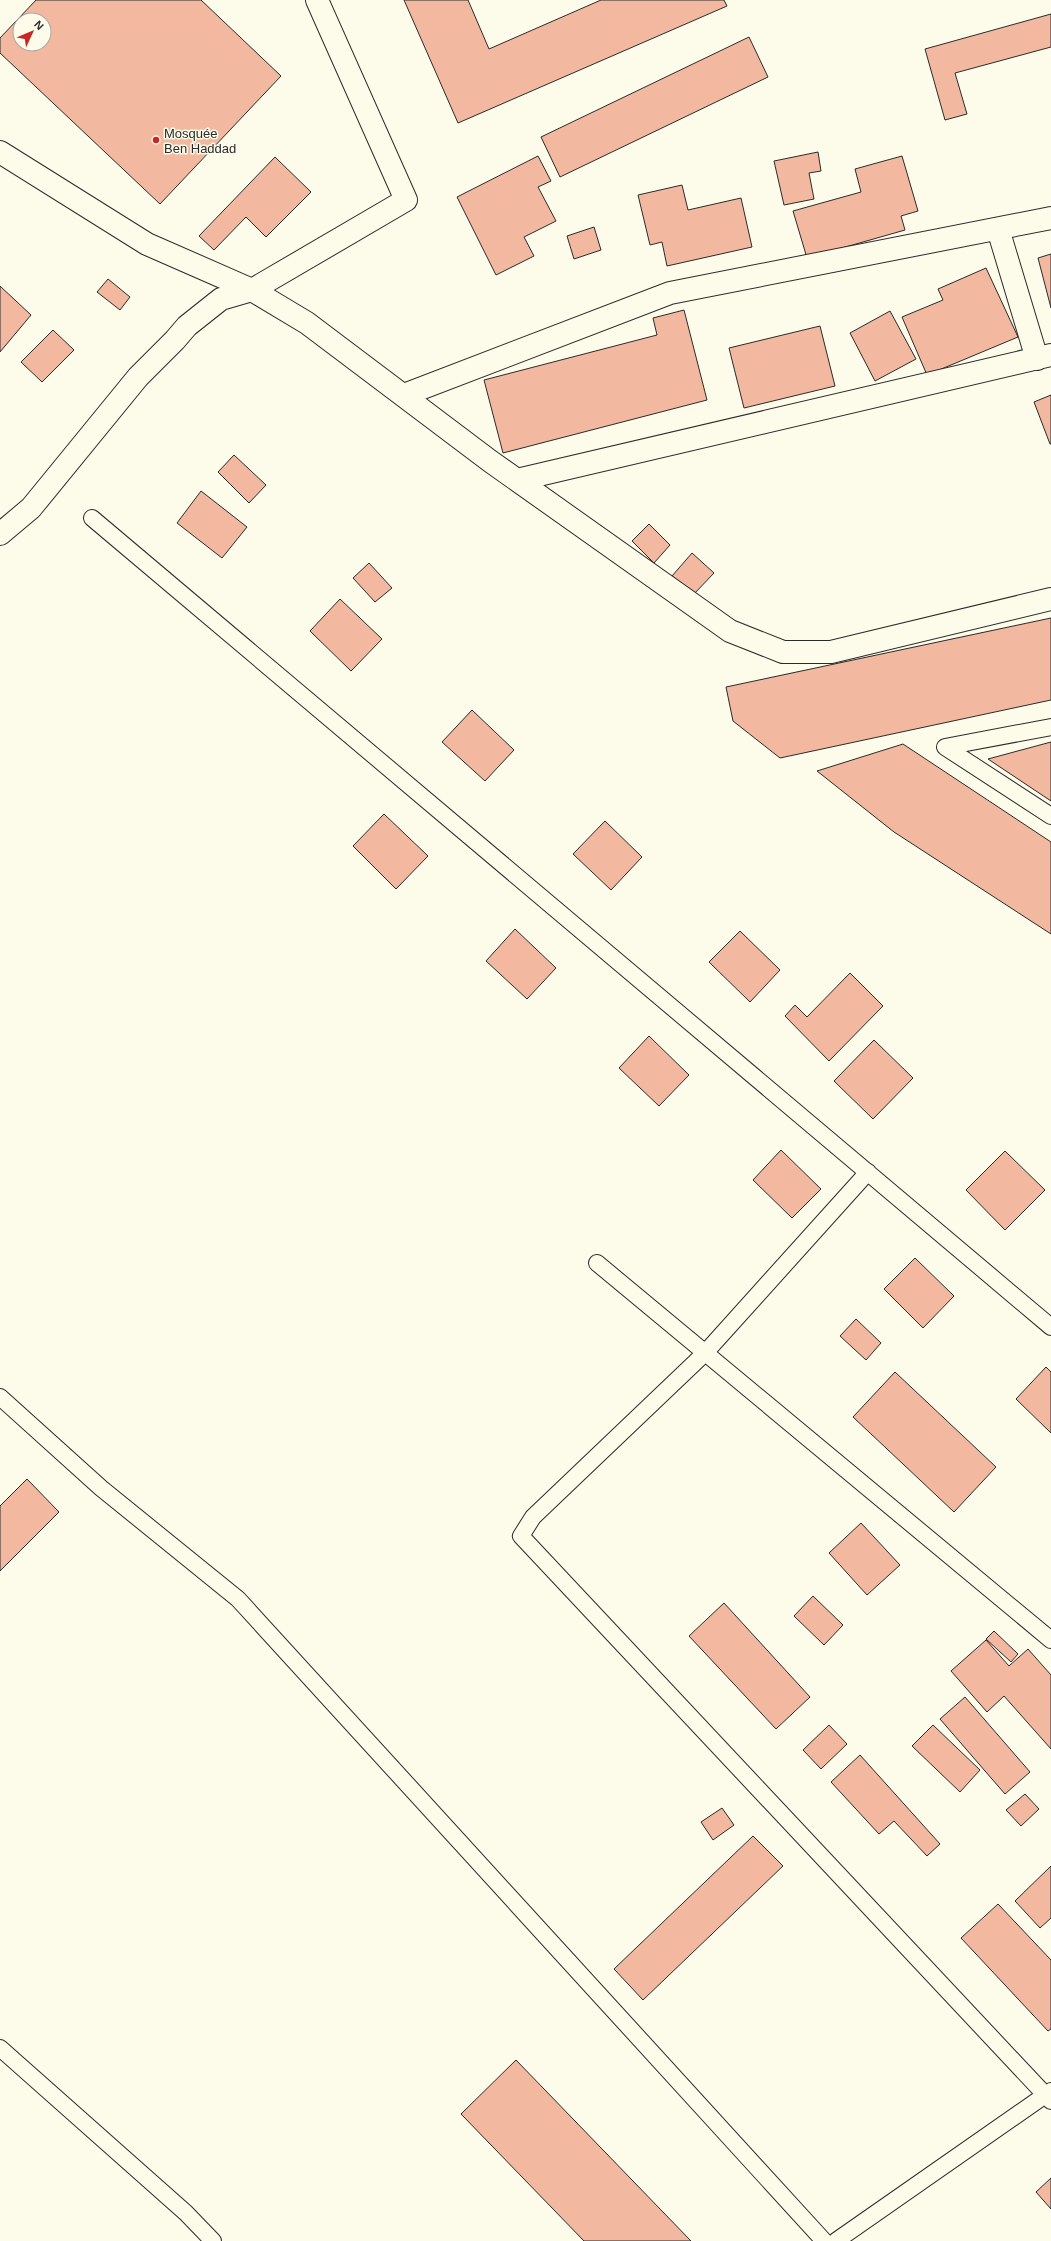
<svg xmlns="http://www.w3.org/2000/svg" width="1051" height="2241" viewBox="0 0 1051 2241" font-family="Arial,sans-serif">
<rect width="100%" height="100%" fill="#fdfbea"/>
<path fill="#f2b8a0" stroke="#2b2b2b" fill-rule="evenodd" d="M 36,0 L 201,0 L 281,76 L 160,204 L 0,53 L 0,38 ZM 20,20 L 44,20 L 44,44 L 20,44 Z
M 404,0 L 468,0 L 489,49 L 601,0 L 724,0 L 727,6 L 458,123 Z
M 1051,14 L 1051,47 L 955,73 L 967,114 L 945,120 L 925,49 Z
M 749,37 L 768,77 L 560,177 L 541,137 Z
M 818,152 L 821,171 L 809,173 L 814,199 L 784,205 L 774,161 Z
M 538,156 L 551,181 L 538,187 L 556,221 L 524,237 L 534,256 L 496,275 L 457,197 Z
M 902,156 L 918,211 L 901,216 L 905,230 L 807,258 L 793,211 L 861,192 L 855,169 Z
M 275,157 L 311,192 L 266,237 L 246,217 L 214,250 L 199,236 Z
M 682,185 L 688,210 L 741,198 L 752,247 L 667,266 L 662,242 L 650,245 L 638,195 Z
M 594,227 L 601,250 L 574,259 L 567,236 Z
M 1051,254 L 1051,308 L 1038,258 Z
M 986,268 L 1018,337 L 927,375 L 902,317 L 943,300 L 938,289 Z
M 108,279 L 130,297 L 120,310 L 97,292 Z
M 0,286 L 31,315 L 0,352 Z
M 684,310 L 707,400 L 503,453 L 484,380 L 657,335 L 653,318 Z
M 890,311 L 916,359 L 875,381 L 850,333 Z
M 820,326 L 835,386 L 744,408 L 729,348 Z
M 53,330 L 74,350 L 42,382 L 21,362 Z
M 1051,395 L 1051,444 L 1050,444 L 1034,402 Z
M 234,455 L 266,485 L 249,503 L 218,472 Z
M 201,491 L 247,527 L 222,558 L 177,523 Z
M 649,524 L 670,545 L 654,563 L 632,541 Z
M 692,553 L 714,573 L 693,595 L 672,576 Z
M 369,563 L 392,588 L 375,602 L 353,578 Z
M 340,599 L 382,639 L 351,671 L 310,631 Z
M 1051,618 L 1051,700 L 780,758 L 733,721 L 726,687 Z
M 472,710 L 514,750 L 485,781 L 442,742 Z
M 1051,742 L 1051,801 L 988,759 Z
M 903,744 L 1051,842 L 1051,934 L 894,832 L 817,771 Z
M 384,814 L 428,856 L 396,889 L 353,846 Z
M 605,821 L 642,857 L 611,890 L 573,854 Z
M 515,929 L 556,968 L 527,999 L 486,961 Z
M 740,931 L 780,970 L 750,1002 L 709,962 Z
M 850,973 L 883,1006 L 829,1061 L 785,1016 L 795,1005 L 807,1017 Z
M 649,1036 L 689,1075 L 659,1106 L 619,1068 Z
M 874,1040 L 913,1078 L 873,1119 L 834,1081 Z
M 781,1150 L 821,1189 L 792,1218 L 753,1180 Z
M 1005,1151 L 1045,1190 L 1005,1230 L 966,1190 Z
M 915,1258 L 954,1296 L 923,1328 L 884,1289 Z
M 856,1319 L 881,1343 L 866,1360 L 840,1336 Z
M 1046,1367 L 1051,1372 L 1051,1433 L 1016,1399 Z
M 895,1372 L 996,1467 L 954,1512 L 853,1417 Z
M 27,1479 L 59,1512 L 0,1571 L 0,1506 Z
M 861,1523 L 900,1565 L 867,1595 L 829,1553 Z
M 813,1596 L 843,1625 L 824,1645 L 794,1616 Z
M 724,1603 L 810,1697 L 776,1729 L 689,1636 Z
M 994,1631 L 1018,1654 L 1011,1662 L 986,1639 Z
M 986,1640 L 1009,1666 L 1028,1649 L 1051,1675 L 1051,1749 L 1004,1696 L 987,1712 L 951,1671 Z
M 965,1697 L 1030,1772 L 1005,1794 L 940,1719 Z
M 829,1725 L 847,1744 L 821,1769 L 803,1750 Z
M 933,1725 L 980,1770 L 960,1792 L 912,1746 Z
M 860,1755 L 940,1844 L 927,1856 L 894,1821 L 879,1834 L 831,1782 Z
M 1025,1794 L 1039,1809 L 1021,1826 L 1006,1810 Z
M 722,1808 L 734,1825 L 713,1840 L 701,1822 Z
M 753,1836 L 783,1866 L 643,2000 L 614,1969 Z
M 1051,1866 L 1051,1918 L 1040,1928 L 1015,1901 Z
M 998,1904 L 1051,1960 L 1051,2029 L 1048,2031 L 961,1938 Z
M 516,2060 L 691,2241 L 584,2241 L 461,2114 Z
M 1051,2178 L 1051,2209 L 1036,2192 Z"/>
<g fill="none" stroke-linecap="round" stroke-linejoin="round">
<defs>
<path id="service" d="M 92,518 L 1051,1327
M 1051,727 L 945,747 L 1051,816
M 868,1172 L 705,1353 L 533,1517 L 521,1536 L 1051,2101
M 597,1263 L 1051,1640
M 0,1397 L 101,1488 L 238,1599 L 824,2241
M 0,2048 L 186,2213 L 213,2241
M 836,2241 L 1051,2091"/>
<path id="minor" d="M 0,152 L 147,244 L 252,290 L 307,323 L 490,461 L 730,631 L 783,652 L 831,652 L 1051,599
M 998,229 L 1037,359
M 404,395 L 670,293 L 1051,218
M 517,480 L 1051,355
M 0,534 L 31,508 L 138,377 L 175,340 L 187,326 L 221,299 L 252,290 L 406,200 L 317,0"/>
</defs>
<use href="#service" stroke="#2b2b2b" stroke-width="18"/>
<use href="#minor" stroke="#2b2b2b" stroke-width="24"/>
<use href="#service" stroke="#fdfbea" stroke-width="16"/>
<use href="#minor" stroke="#fdfbea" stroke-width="22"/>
</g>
<circle fill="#c62828" stroke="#fdfbea" stroke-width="1.5" cx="156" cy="140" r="4"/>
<g text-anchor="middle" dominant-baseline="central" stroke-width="3" stroke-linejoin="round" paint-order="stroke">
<g font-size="13" fill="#2b2b2b" stroke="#fdfbea" text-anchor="start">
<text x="164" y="133">Mosquée<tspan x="164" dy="15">Ben Haddad</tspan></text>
</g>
</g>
<g transform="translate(32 32) rotate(46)"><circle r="19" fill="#fdfbea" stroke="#a9a89e"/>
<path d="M0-3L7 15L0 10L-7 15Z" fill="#c62828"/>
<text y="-6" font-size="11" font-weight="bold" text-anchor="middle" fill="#2b2b2b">N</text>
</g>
</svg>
